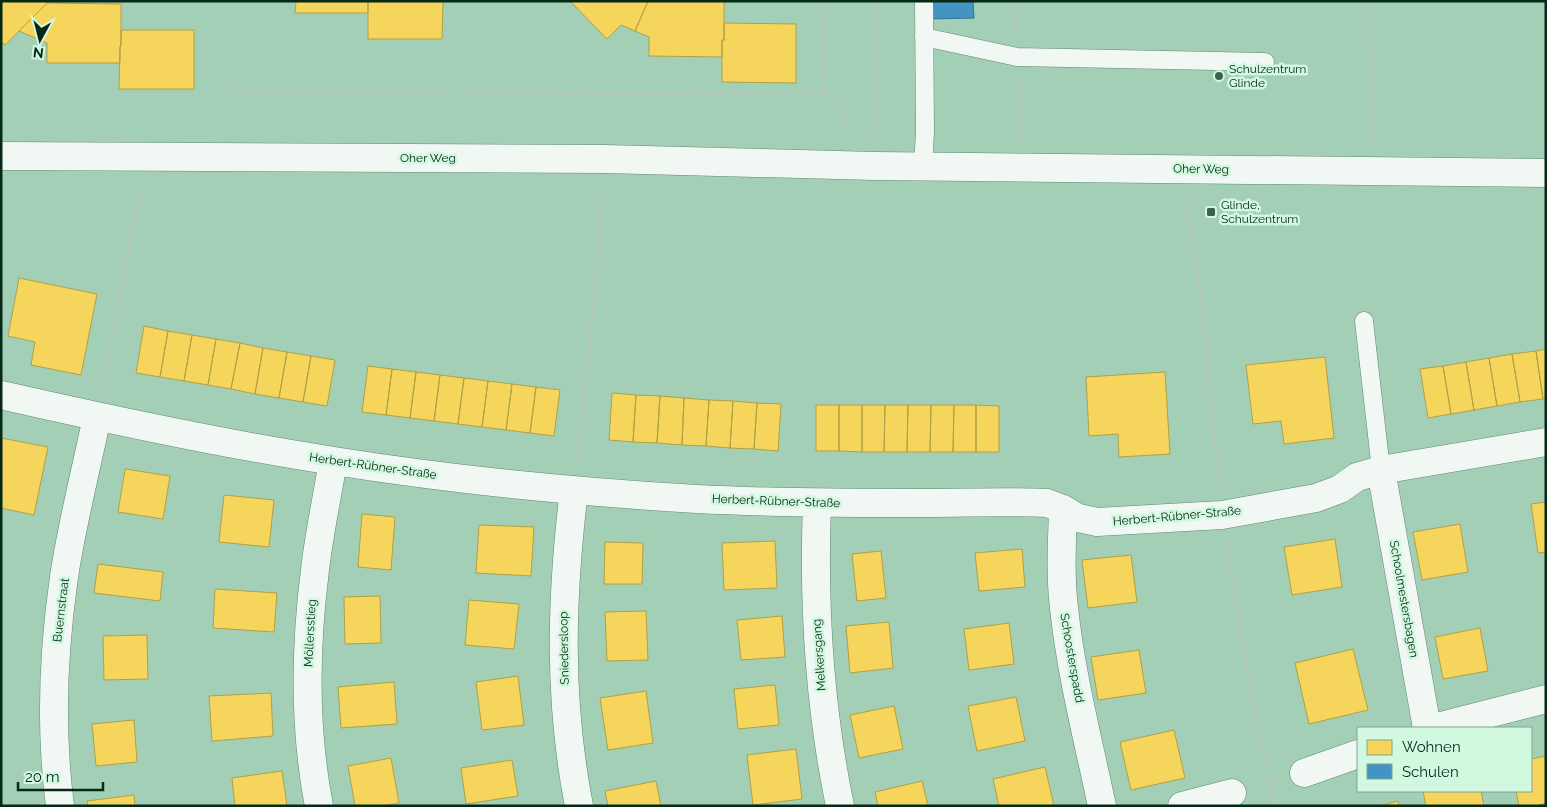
<svg xmlns="http://www.w3.org/2000/svg" width="1547" height="807" viewBox="0 0 1547 807" font-family="Raleway,sans-serif">
<rect width="100%" height="100%" fill="#a3cfb6"/>
<path fill="#f6d55c" stroke="#aea147" d="M 1,1 L 45,1 L 47,3 L 5,45 L 1,42 Z
M 296,1 L 368,1 L 368,13 L 295,13 Z
M 368,1 L 443,1 L 442,39 L 368,39 Z
M 570,1 L 648,1 L 635,31 L 621,25 L 607,39 Z
M 648,1 L 724,1 L 724,40 L 722,40 L 722,57 L 649,56 L 649,37 L 635,31 Z
M 47,3 L 121,4 L 121,46 L 120,46 L 120,63 L 47,63 L 47,43 L 19,31 Z
M 724,23 L 796,24 L 796,83 L 722,82 L 722,40 L 724,40 Z
M 121,30 L 194,30 L 194,89 L 119,89 L 120,46 L 121,46 Z
M 19,278 L 97,294 L 81,375 L 31,365 L 35,342 L 8,336 Z
M 144,326 L 168,331 L 160,377 L 136,373 Z
M 168,331 L 192,335 L 184,381 L 160,377 Z
M 192,335 L 216,339 L 208,385 L 184,381 Z
M 216,339 L 240,343 L 231,389 L 208,385 Z
M 240,343 L 263,348 L 255,394 L 231,389 Z
M 263,348 L 287,352 L 279,398 L 255,394 Z
M 1546,349 L 1546,398 L 1543,399 L 1536,351 Z
M 1536,351 L 1543,399 L 1520,402 L 1512,354 Z
M 287,352 L 311,356 L 303,402 L 279,398 Z
M 1512,354 L 1520,402 L 1497,406 L 1489,358 Z
M 311,356 L 335,360 L 327,406 L 303,402 Z
M 1325,357 L 1334,438 L 1284,444 L 1281,421 L 1253,424 L 1246,365 Z
M 1489,358 L 1497,406 L 1474,410 L 1466,362 Z
M 1466,362 L 1474,410 L 1451,414 L 1443,366 Z
M 368,366 L 392,369 L 386,415 L 362,412 Z
M 1443,366 L 1451,414 L 1428,418 L 1420,369 Z
M 392,369 L 416,372 L 410,418 L 386,415 Z
M 416,372 L 440,375 L 434,421 L 410,418 Z
M 1165,372 L 1170,454 L 1119,457 L 1118,434 L 1089,436 L 1086,377 Z
M 440,375 L 464,378 L 458,424 L 434,421 Z
M 464,378 L 488,381 L 482,427 L 458,424 Z
M 488,381 L 512,384 L 506,430 L 482,427 Z
M 512,384 L 536,387 L 530,433 L 506,430 Z
M 536,387 L 560,390 L 554,436 L 530,433 Z
M 612,393 L 636,395 L 633,442 L 609,440 Z
M 636,395 L 660,396 L 657,443 L 633,442 Z
M 660,396 L 684,398 L 682,445 L 657,443 Z
M 684,398 L 709,400 L 706,446 L 682,445 Z
M 709,400 L 733,401 L 730,448 L 706,446 Z
M 733,401 L 757,403 L 754,449 L 730,448 Z
M 757,403 L 781,404 L 778,451 L 754,449 Z
M 816,405 L 839,405 L 839,451 L 816,451 Z
M 839,405 L 862,405 L 862,452 L 839,451 Z
M 862,405 L 885,405 L 884,452 L 862,452 Z
M 885,405 L 908,405 L 907,452 L 884,452 Z
M 908,405 L 931,405 L 930,452 L 907,452 Z
M 931,405 L 954,405 L 953,452 L 930,452 Z
M 954,405 L 976,405 L 976,452 L 953,452 Z
M 976,405 L 999,406 L 999,452 L 976,452 Z
M 1,438 L 48,447 L 34,515 L 1,508 Z
M 125,469 L 170,476 L 163,519 L 118,512 Z
M 224,495 L 274,500 L 269,547 L 219,542 Z
M 1546,502 L 1546,552 L 1538,553 L 1531,504 Z
M 362,514 L 395,517 L 391,570 L 358,567 Z
M 1460,524 L 1468,572 L 1422,580 L 1413,532 Z
M 479,525 L 534,527 L 531,576 L 476,573 Z
M 1335,539 L 1342,587 L 1292,595 L 1284,547 Z
M 775,541 L 777,588 L 724,590 L 722,543 Z
M 605,542 L 643,543 L 642,584 L 604,584 Z
M 1022,549 L 1025,587 L 979,591 L 975,553 Z
M 881,551 L 886,598 L 857,601 L 852,554 Z
M 1131,555 L 1137,602 L 1088,608 L 1082,560 Z
M 98,564 L 163,572 L 160,601 L 94,593 Z
M 215,589 L 277,593 L 274,632 L 213,628 Z
M 380,596 L 381,643 L 345,644 L 344,597 Z
M 469,600 L 519,604 L 514,649 L 465,645 Z
M 646,611 L 648,660 L 607,661 L 605,612 Z
M 782,616 L 785,657 L 741,660 L 737,620 Z
M 889,622 L 893,668 L 850,673 L 846,626 Z
M 1009,623 L 1014,664 L 969,670 L 964,629 Z
M 1480,628 L 1488,671 L 1443,679 L 1435,637 Z
M 147,635 L 148,679 L 104,680 L 103,636 Z
M 1353,649 L 1368,710 L 1309,724 L 1295,663 Z
M 1139,650 L 1146,693 L 1098,700 L 1091,657 Z
M 518,676 L 524,725 L 482,730 L 476,682 Z
M 394,682 L 397,724 L 341,728 L 338,687 Z
M 775,685 L 779,725 L 738,729 L 734,689 Z
M 646,691 L 653,743 L 608,750 L 600,698 Z
M 271,693 L 273,736 L 212,741 L 209,696 Z
M 1016,697 L 1025,741 L 977,751 L 968,706 Z
M 894,706 L 903,749 L 859,758 L 850,715 Z
M 134,720 L 137,762 L 96,766 L 92,724 Z
M 1174,730 L 1185,778 L 1131,790 L 1120,742 Z
M 796,749 L 802,799 L 753,805 L 747,755 Z
M 1546,756 L 1546,803 L 1535,806 L 1519,806 L 1516,791 L 1531,791 L 1531,759 Z
M 391,758 L 399,803 L 382,806 L 355,806 L 348,766 Z
M 512,760 L 518,796 L 466,804 L 461,768 Z
M 1045,767 L 1054,806 L 999,806 L 993,779 Z
M 282,771 L 287,806 L 235,806 L 232,778 Z
M 656,781 L 661,806 L 608,806 L 605,791 Z
M 922,781 L 928,806 L 878,806 L 875,792 Z
M 1423,791 L 1481,791 L 1484,806 L 1426,806 Z
M 134,795 L 135,806 L 88,806 L 87,801 Z
M 1398,801 L 1399,806 L 1380,806 Z"/>
<path fill="#4393c3" stroke="#30738f" d="M 929,1 L 982,1 L 973,2 L 974,18 L 929,19 Z"/>
<g fill="none" stroke-linecap="round" stroke-linejoin="round">
<defs>
<path id="service" d="M 924,37 L 1017,57 L 1265,62
M 923,166 L 925,132 L 924,1
M 1364,321 L 1381,470"/>
<path id="minor" d="M 1,395 C 111,420 222,444 334,461 C 454,480 576,492 697,499 C 773,503 849,503 925,503 C 966,503 1007,501 1047,503 L 1063,509 L 1078,518 L 1097,522 L 1222,515 L 1316,498 L 1340,489 L 1357,477 L 1381,470 L 1546,442
M 1381,470 L 1427,728
M 574,490 C 561,598 558,698 579,806
M 817,503 C 813,606 819,705 840,806
M 1063,509 C 1062,542 1060,575 1064,608 C 1071,674 1088,740 1102,806
M 1433,728 L 1546,699
M 1304,773 L 1358,754
M 60,806 C 50,730 53,653 64,577 C 72,523 86,470 97,417
M 319,806 C 304,729 305,648 315,570 C 319,534 327,498 333,461
M 1182,806 L 1232,793"/>
<path id="tertiary" d="M 1,156 L 605,159 L 875,166 L 1546,173"/>
</defs>
<use href="#service" stroke="#618673" stroke-width="19"/>
<use href="#minor" stroke="#618673" stroke-width="29"/>
<use href="#tertiary" stroke="#618673" stroke-width="29"/>
<path stroke="#b7c6be" stroke-width="3" stroke-dasharray="5 2.5" stroke-linecap="butt" d="M 1370,1 L 1372,144
M 1017,33 L 1018,1
M 1019,79 L 1021,141
M 232,91 L 840,95 L 849,137
M 822,94 L 822,1
M 875,138 L 877,1
M 1186,197 L 1201,296 L 1219,489
M 103,389 L 141,184
M 577,462 L 591,333 L 603,187
M 1227,542 C 1240,630 1253,719 1276,806
M 1259,786 L 1279,780"/>
<use href="#service" stroke="#f1f8f4" stroke-width="18"/>
<use href="#minor" stroke="#f1f8f4" stroke-width="28"/>
<use href="#tertiary" stroke="#f1f8f4" stroke-width="28"/>
</g>
<g fill="#3c624f" stroke="#d2f8e0" stroke-width="2">
<circle cx="1219" cy="76" r="5"/>
<rect x="1206" y="207" width="10" height="10" rx="2.5"/>
</g>
<g text-anchor="middle" dominant-baseline="central" stroke-width="5" stroke-linejoin="round" paint-order="stroke">
<g font-size="12" fill="#052817" stroke="#d2f8e0" text-anchor="start">
<text x="1229" y="69">Schulzentrum<tspan x="1229" dy="14">Glinde</tspan></text>
<text x="1221" y="205">Glinde,<tspan x="1221" dy="14">Schulzentrum</tspan></text>
</g>
<g font-size="12" fill="#052817" stroke="#d2f8e0">
<text x="428" y="158">Oher Weg</text>
<text transform="translate(1201 169) rotate(1)">Oher Weg</text>
<text transform="translate(373 466) rotate(8)">Herbert-Rübner-Straße</text>
<text transform="translate(776 501) rotate(2)">Herbert-Rübner-Straße</text>
<text transform="translate(1177 516) rotate(-5)">Herbert-Rübner-Straße</text>
<text transform="translate(1404 599) rotate(80)">Schoolmestersbagen</text>
<text transform="translate(61 610) rotate(-83)">Buernstraat</text>
<text transform="translate(310 633) rotate(-87)">Möllersstieg</text>
<text transform="translate(564 648) rotate(-91)">Sniedersloop</text>
<text transform="translate(819 655) rotate(-94)">Melkersgang</text>
<text transform="translate(1072 658) rotate(80)">Schoosterspadd</text>
</g>
</g>
<rect width="1547" height="807" fill="none" stroke="#052817" stroke-width="5"/>
<rect x="1357" y="727" width="175" height="65" fill="#d2f8e0" stroke="#80a590"/>
<rect x="1367" y="740" width="25" height="15" fill="#f6d55c" stroke="#80a590"/>
<text x="1402" y="752" font-size="15" fill="#052817">Wohnen</text>
<rect x="1367" y="764" width="25" height="15" fill="#4393c3" stroke="#80a590"/>
<text x="1402" y="777" font-size="15" fill="#052817">Schulen</text>
<g transform="translate(40 40) rotate(187)" stroke="#d2f8e0" stroke-width="4" paint-order="stroke">
<path d="M0-4L9 19L0 12L-9 19Z" fill="#052817"/>
<text y="-8" font-size="14" font-weight="bold" text-anchor="middle" fill="#052817">N</text>
</g>
<path d="M18 782v8h85v-8" fill="none" stroke="#052817" stroke-width="2.5"/>
<text x="25" y="782" font-size="15" fill="#052817" stroke="#d2f8e0" stroke-width="4" paint-order="stroke">20 m</text>
</svg>
